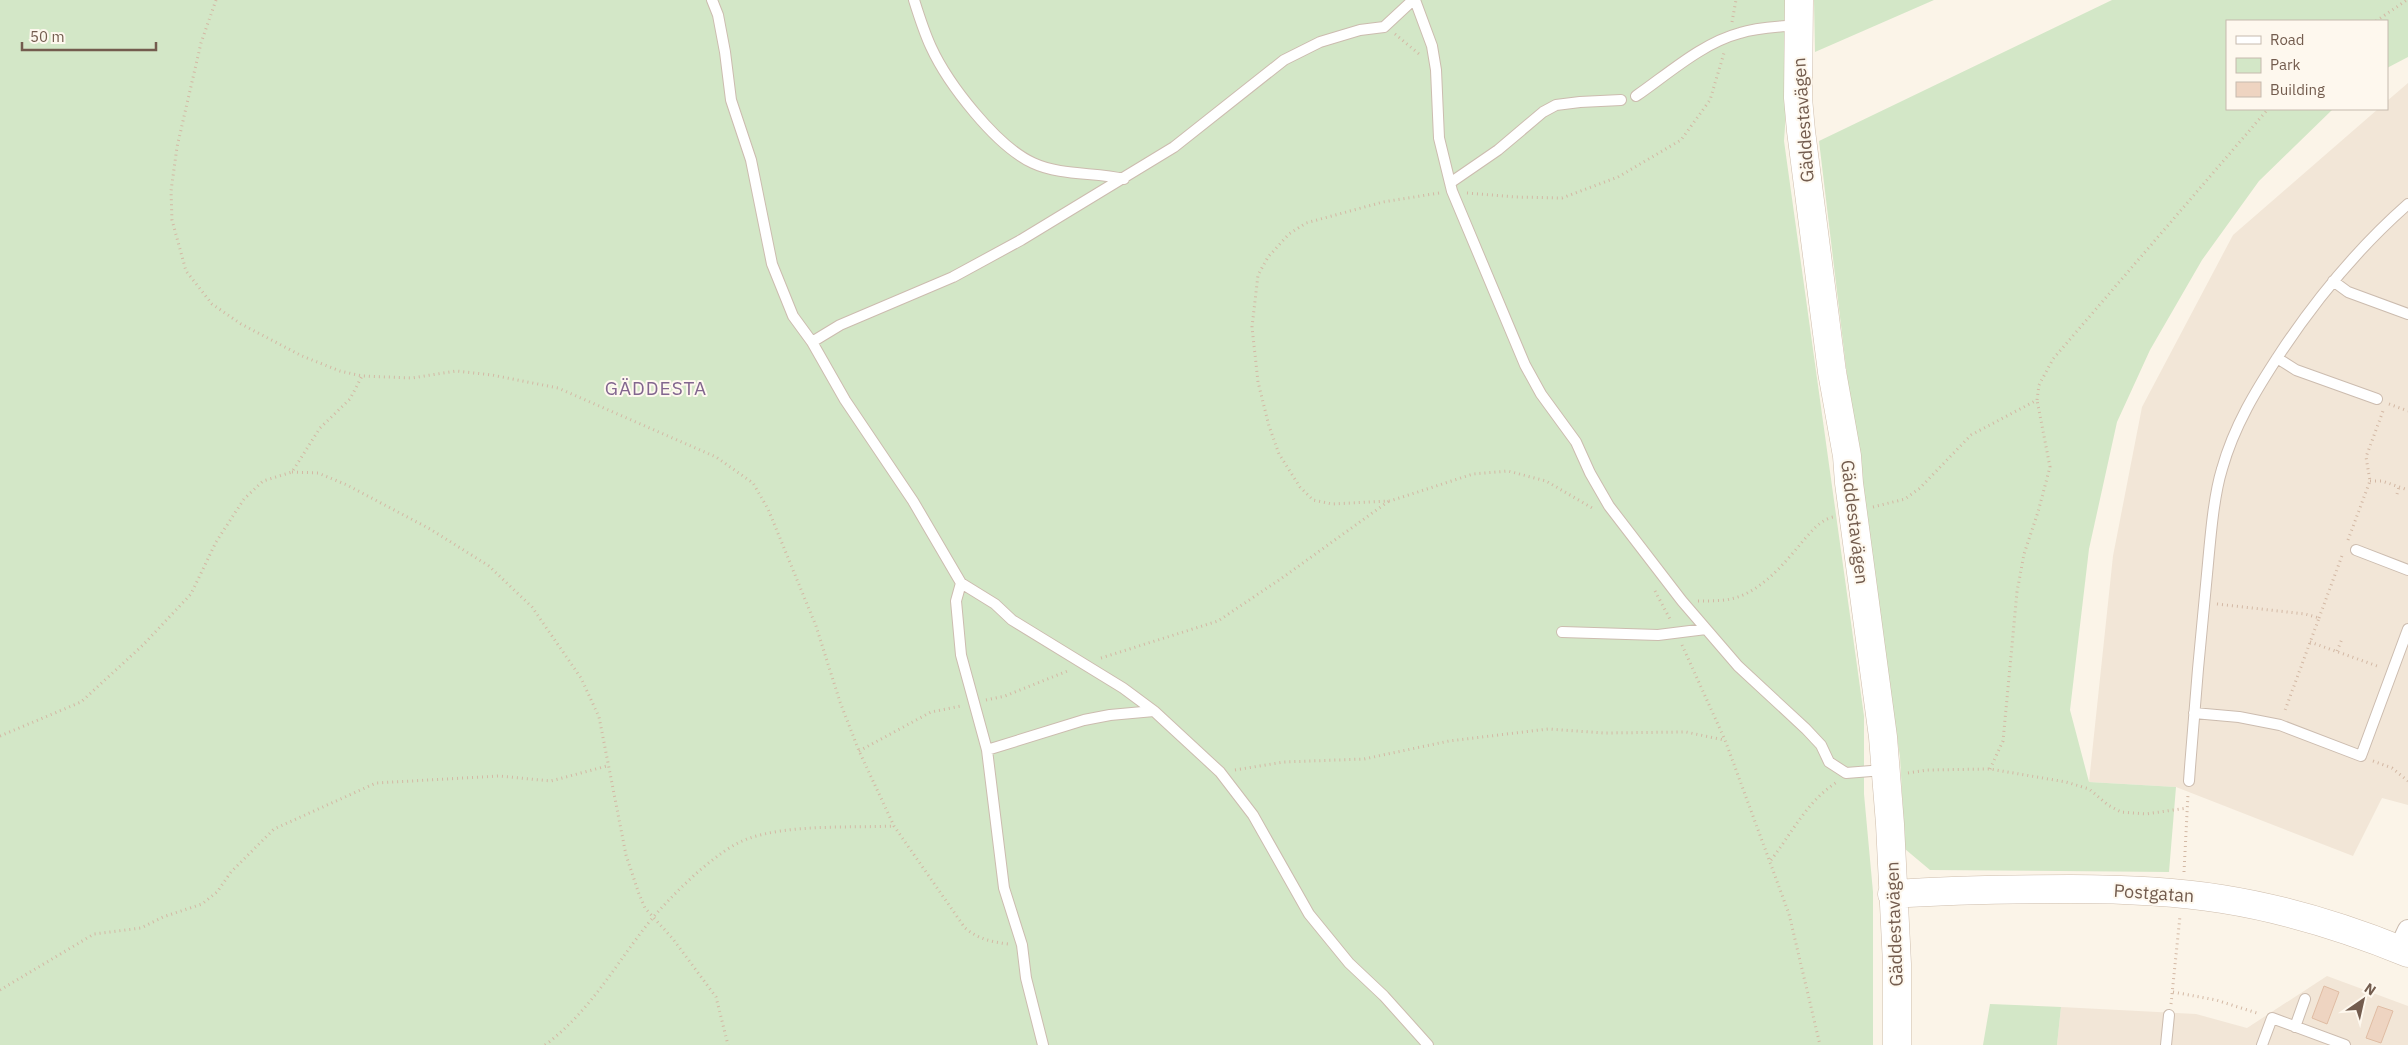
<svg xmlns="http://www.w3.org/2000/svg" width="2408" height="1045" viewBox="0 0 2408 1045" font-family="'IBM Plex Sans',sans-serif">
<rect width="100%" height="100%" fill="#fbf4e8"/>
<path fill="#f2e6d7" d="M 2408,83 L 2408,805 L 2382,798 L 2353,856 L 2176,787 L 2089,782 L 2113,556 L 2142,407 L 2233,235 L 2378,109 L 2387,109 L 2387,101 Z
M 2327,976 L 2408,1006 L 2408,1045 L 2057,1045 L 2061,1007 L 2196,1014 L 2247,1028 Z"/>
<path fill="#d3e7c7" d="M 0,0 L 1787,0 L 1788,82 L 1784,141 L 1864,716 L 1864,794 L 1873,892 L 1873,1045 L 0,1045 Z
M 1814,0 L 1934,0 L 1815,52 Z
M 2112,0 L 2408,0 L 2408,57 L 2387,68 L 2387,21 L 2227,21 L 2227,109 L 2333,109 L 2259,181 L 2202,260 L 2150,350 L 2117,422 L 2089,549 L 2070,710 L 2089,782 L 2176,787 L 2169,872 L 1930,870 L 1905,849 L 1900,757 L 1863,509 L 1819,141 Z
M 1990,1004 L 2061,1007 L 2057,1045 L 1983,1045 Z"/>
<path fill="#eed4c1" stroke="#dfbca3" d="M 2324,986 L 2339,992 L 2327,1024 L 2312,1018 Z
M 2378,1006 L 2393,1011 L 2381,1043 L 2366,1038 Z"/>
<g fill="none" stroke-linecap="round" stroke-linejoin="round">
<defs>
<path id="lane" d="M 712,0 L 718,15 L 725,52 L 731,100 L 751,160 L 772,264 L 793,316 L 812,342 L 845,400 L 913,501 L 961,583 L 995,604 L 1012,620 L 1123,688 L 1154,711 L 1220,772 L 1253,815 L 1309,914 L 1349,963 L 1384,996 L 1428,1045
M 914,0 C 919,16 924,32 931,47 C 948,84 996,146 1033,163 C 1061,176 1095,172 1124,179
M 1415,0 L 1432,46 L 1436,70 L 1439,138 L 1452,191 L 1525,365 L 1541,394 L 1576,442 L 1590,473 L 1609,506 L 1682,601 L 1738,666 L 1806,729 L 1821,745 L 1829,762 L 1846,773 L 1884,770
M 1636,96 C 1668,74 1702,43 1740,33 C 1758,27 1778,27 1797,25
M 1450,183 L 1498,150 L 1543,112 L 1556,105 L 1580,102 L 1621,100
M 2333,281 L 2348,292 L 2408,314
M 812,342 L 840,325 L 953,277 L 1021,240 L 1174,147 L 1284,60 L 1320,42 L 1360,30 L 1384,27 L 1413,0
M 2277,358 L 2296,370 L 2377,399
M 2356,550 L 2408,570
M 961,583 L 956,601 L 961,655 L 987,750 L 1004,888 L 1022,945 L 1026,978 L 1043,1045
M 1562,632 L 1658,635 L 1706,629
M 2194,713 L 2239,717 L 2280,725 L 2361,756 L 2408,629
M 987,750 L 1084,720 L 1110,715 L 1154,711
M 2189,781 C 2194,712 2200,643 2207,574 C 2210,543 2213,498 2222,469 C 2234,426 2256,390 2281,352 C 2317,298 2359,247 2408,204
M 2295,1027 L 2305,999
M 2166,1045 L 2169,1015
M 2262,1045 L 2272,1018 L 2345,1045"/>
<path id="street" d="M 2399,949 L 2408,930"/>
<path id="secondary" d="M 1799,0 L 1798,98 L 1801,131 L 1832,372 L 1847,456 L 1849,483 L 1883,737 L 1890,824 L 1897,964 L 1897,1045
M 1892,894 C 1952,890 2011,889 2071,889 C 2121,889 2172,891 2222,899 C 2285,909 2349,929 2408,953"/>
</defs>
<use href="#lane" stroke="#ccbcaf" stroke-width="12"/>
<use href="#street" stroke="#ccbcaf" stroke-width="22"/>
<use href="#secondary" stroke="#cebdac" stroke-width="29"/>
<path stroke="#d3b8a4" stroke-width="3" stroke-dasharray="1 4" stroke-linecap="butt" d="M 216,0 L 201,43 L 177,147 L 171,191 L 172,220 L 186,271 L 212,304 L 241,324 L 302,356 L 340,371 L 362,376 L 412,378 L 456,371 L 492,375 L 558,388 L 716,457 L 753,483 L 768,509 L 816,626 L 840,702 L 859,751 L 894,826 L 965,928 C 978,939 992,942 1008,944
M 2376,21 L 2407,0
M 1732,22 L 1736,0
M 1395,34 L 1419,54
M 1439,193 L 1383,202 L 1306,223 L 1289,234 L 1268,257 L 1258,275 L 1252,327 L 1258,382 L 1269,426 L 1279,454 L 1300,487 L 1313,500 L 1332,504 L 1390,501 L 1473,474 L 1508,471 L 1546,481 L 1594,509
M 1467,193 L 1516,197 L 1562,198 L 1618,177 L 1681,140 L 1710,100 L 1724,53
M 2389,404 L 2408,411
M 292,472 L 318,473 L 347,485 L 430,529 L 489,566 L 532,607 L 581,678 L 599,717 L 626,855 L 639,894 L 645,908 L 673,939 L 716,997 L 728,1045
M 2370,481 L 2382,481 L 2408,490
M 2397,494 L 2399,487
M 1873,507 L 1905,499 L 1920,488 L 1971,435 L 2037,400 L 2039,385 L 2053,359 L 2268,109
M 2348,540 L 2370,481 L 2366,457 L 2383,411
M 1655,591 L 1671,621
M 1698,601 C 1707,601 1716,601 1725,600 C 1758,596 1783,565 1803,541 C 1812,531 1820,520 1833,517
M 2217,604 L 2305,614 L 2319,618 L 2284,713
M 2319,618 L 2343,553
M 2310,642 L 2380,667
M 1682,645 L 1725,740 L 1789,914 L 1820,1045
M 2337,651 L 2342,639
M 1101,658 L 1218,621 L 1282,578 L 1389,501
M 986,700 L 1005,696 L 1070,670
M 0,736 L 81,702 L 143,645 L 191,594 L 216,542 L 244,499 L 263,481 L 292,472 L 320,428 L 350,399 L 362,376
M 859,751 L 931,712 L 961,706
M 2373,761 L 2392,768 L 2408,781
M 1990,769 L 2003,741 L 2017,592 L 2024,554 L 2038,512 L 2050,467 L 2037,400
M 1235,770 L 1284,762 L 1364,759 L 1449,741 L 1548,729 L 1604,733 L 1686,732 L 1724,740
M 1908,773 L 1927,770 L 1990,769 L 2066,782 L 2089,789 L 2108,805 L 2121,812 L 2146,814 L 2187,808
M 1771,860 C 1792,833 1807,801 1837,782
M 2184,872 L 2188,794
M 0,990 L 94,934 L 141,928 L 163,917 L 202,904 L 217,892 L 231,872 L 274,829 L 376,783 L 499,776 L 551,781 L 607,766
M 2173,992 L 2216,1000 L 2260,1014
M 2171,1004 L 2180,916
M 545,1045 C 587,1014 611,972 643,930 C 659,909 680,888 700,870 C 715,858 729,846 747,839 C 788,824 850,828 894,826"/>
<use href="#lane" stroke="#fff" stroke-width="10"/>
<use href="#street" stroke="#fff" stroke-width="20"/>
<use href="#secondary" stroke="#fff" stroke-width="28"/>
</g>
<g text-anchor="middle" dominant-baseline="central" stroke-width="4" stroke-linejoin="round" paint-order="stroke">
<g font-size="18" fill="#735c4e" stroke="#fef8ee">
<text transform="translate(1803 120) rotate(-94)">Gäddestavägen</text>
<text transform="translate(1855 522) rotate(83)">Gäddestavägen</text>
<text transform="translate(2154 893) rotate(4)">Postgatan</text>
<text transform="translate(1894 924) rotate(-92)">Gäddestavägen</text>
</g>
<g font-size="19" letter-spacing="1" fill="#82668f" stroke="#fef8ee">
<text x="656" y="388">GÄDDESTA</text>
</g>
</g>
<rect x="2226" y="20" width="162" height="90" fill="#fef8ee" stroke="#c6baae"/>
<rect x="2236" y="36" width="25" height="8" fill="#ffffff" stroke="#c6baae"/>
<text x="2270" y="45" font-size="15" fill="#735c4e">Road</text>
<rect x="2236" y="58" width="25" height="15" fill="#d3e7c7" stroke="#c6baae"/>
<text x="2270" y="70" font-size="15" fill="#735c4e">Park</text>
<rect x="2236" y="82" width="25" height="15" fill="#eed4c1" stroke="#c6baae"/>
<text x="2270" y="95" font-size="15" fill="#735c4e">Building</text>
<g transform="translate(2363 1000) rotate(34)" stroke="#fef8ee" stroke-width="4" paint-order="stroke">
<path d="M0-4L9 19L0 12L-9 19Z" fill="#735c4e"/>
<text y="-8" font-size="14" font-weight="bold" text-anchor="middle" fill="#735c4e">N</text>
</g>
<path d="M22 42v8h134v-8" fill="none" stroke="#735c4e" stroke-width="2.5"/>
<text x="30" y="42" font-size="15" fill="#735c4e" stroke="#fef8ee" stroke-width="4" paint-order="stroke">50 m</text>
</svg>
